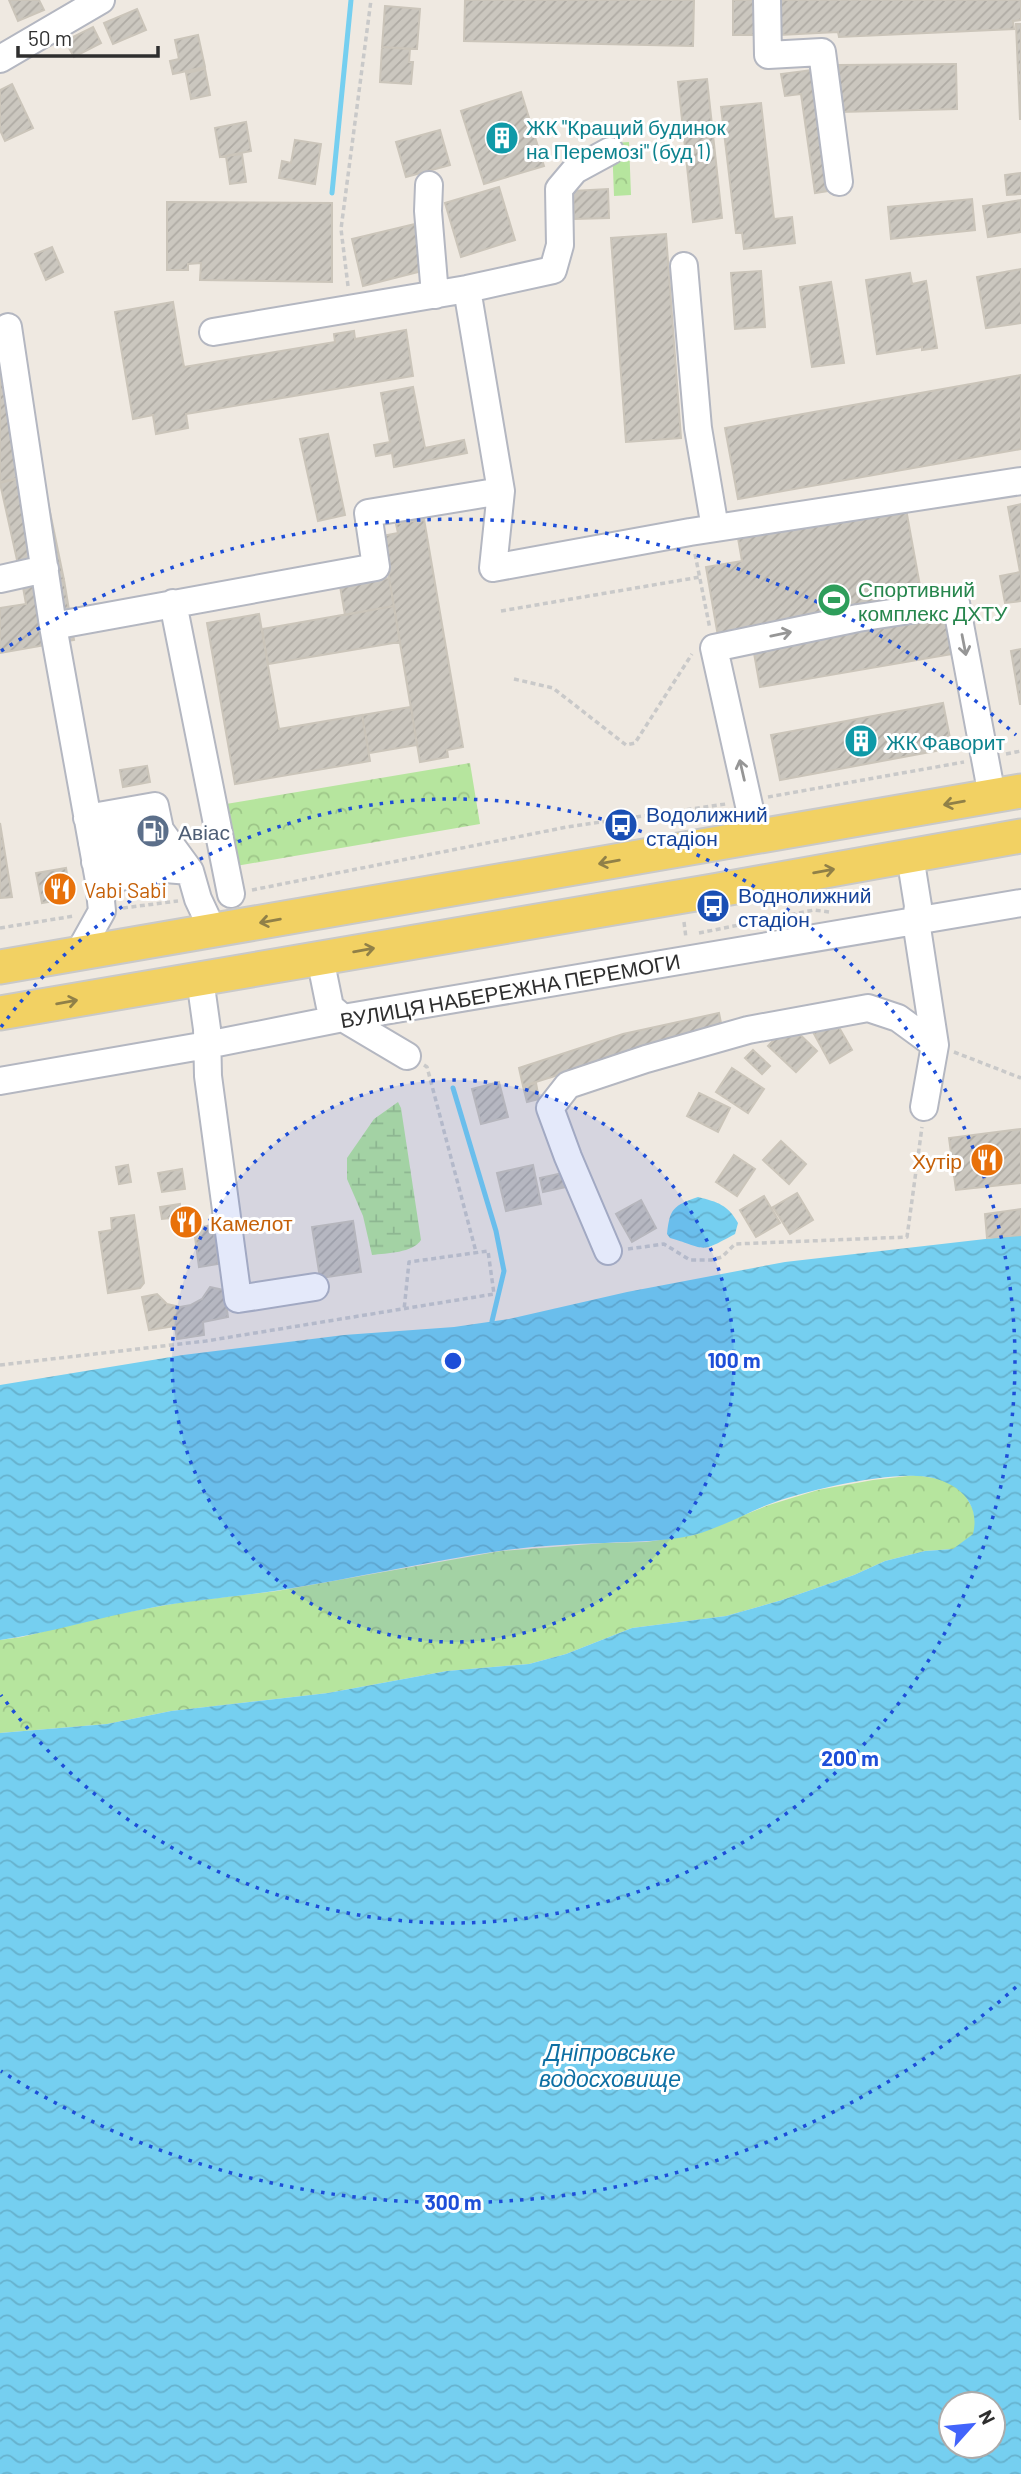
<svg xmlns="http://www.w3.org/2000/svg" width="1021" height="2474" viewBox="0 0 1021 2474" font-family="Barlow,sans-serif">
<defs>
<pattern id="forest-crowns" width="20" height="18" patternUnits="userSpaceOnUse" patternTransform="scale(1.75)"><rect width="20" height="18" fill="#b6e59e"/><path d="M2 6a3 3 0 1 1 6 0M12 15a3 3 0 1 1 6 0" fill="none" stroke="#9dc588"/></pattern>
<pattern id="wetland-marsh" width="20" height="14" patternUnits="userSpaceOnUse" patternTransform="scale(1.75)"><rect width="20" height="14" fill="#b6e59e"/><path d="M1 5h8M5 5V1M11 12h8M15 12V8" fill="none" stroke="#9dc588"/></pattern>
<pattern id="water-waves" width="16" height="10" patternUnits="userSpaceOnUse" patternTransform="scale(1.75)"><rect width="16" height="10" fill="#75cff0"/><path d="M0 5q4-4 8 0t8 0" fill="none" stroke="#66b2ce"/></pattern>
<pattern id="building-hatch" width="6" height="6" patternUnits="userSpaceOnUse" patternTransform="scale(1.75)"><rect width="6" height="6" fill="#cbc7bf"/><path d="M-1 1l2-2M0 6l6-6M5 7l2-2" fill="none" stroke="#afaba4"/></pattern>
</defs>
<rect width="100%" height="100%" fill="#efe9e1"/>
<path fill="url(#forest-crowns)" d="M 629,142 L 631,195 L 614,196 L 612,143 Z
M 470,763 L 480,824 L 236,866 L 226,804 Z
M 916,1475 L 939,1479 L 954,1485 L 965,1495 L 973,1509 L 976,1524 L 974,1534 L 966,1542 L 953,1549 L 925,1551 L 885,1561 L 854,1575 L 782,1600 L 726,1616 L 632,1628 L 566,1654 L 529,1664 L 447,1671 L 328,1693 L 171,1711 L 107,1724 L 0,1733 L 0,1640 L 22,1637 L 100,1617 L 183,1602 L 277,1591 L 501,1551 L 604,1543 L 646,1542 L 694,1535 L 769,1505 L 818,1490 L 873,1480 Z"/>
<path fill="url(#wetland-marsh)" d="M 398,1102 L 401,1108 L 421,1240 C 413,1253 387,1253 372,1255 L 363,1216 L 347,1179 L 347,1158 L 374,1119 Z"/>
<path fill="url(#water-waves)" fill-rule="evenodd" d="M 698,1197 C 718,1202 728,1205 738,1223 L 735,1234 C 698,1254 708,1249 670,1238 L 667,1234 C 670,1208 673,1206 698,1197 Z
M 1021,1235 L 1021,2474 L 0,2474 L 0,1733 L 107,1724 L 171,1711 L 328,1693 L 447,1671 L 529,1664 L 566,1654 L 632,1628 L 726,1616 L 782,1600 L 854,1575 L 885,1561 L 925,1551 L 953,1549 L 973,1534 C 982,1498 950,1477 917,1476 C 878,1474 804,1491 767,1505 C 743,1515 719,1528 694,1535 C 665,1542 634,1541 605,1543 C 570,1544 534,1546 499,1551 C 426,1562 354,1578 281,1590 C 237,1597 193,1600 150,1608 C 100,1617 50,1633 0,1640 L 0,1385 L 183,1355 L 344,1335 L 454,1327 L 509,1319 L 627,1292 L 785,1262 ZM 951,2404 L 993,2404 L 993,2446 L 951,2446 Z"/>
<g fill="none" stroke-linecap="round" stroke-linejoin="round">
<path stroke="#75cff0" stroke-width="5" d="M 332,193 L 351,0
M 453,1088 L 496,1231 L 504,1271 L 492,1321"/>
</g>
<path fill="url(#building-hatch)" stroke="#cbc5ba" stroke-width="2" d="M 9,0 L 39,0 L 44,10 L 18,21 Z
M 465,0 L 694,0 L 693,46 L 464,41 Z
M 733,0 L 761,0 L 761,35 L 733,35 Z
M 778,0 L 1021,0 L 1021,20 L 1013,21 L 1014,29 L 839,37 L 838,32 L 780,35 Z
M 385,6 L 420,9 L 417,49 L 382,47 Z
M 137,9 L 146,30 L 113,44 L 104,23 Z
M 1016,24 L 1021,24 L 1021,119 L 1020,119 Z
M 93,27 L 101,43 L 74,57 L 65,41 Z
M 198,35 L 205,67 L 173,74 L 170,61 L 179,59 L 175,40 Z
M 382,47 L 410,49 L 409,62 L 413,62 L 411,84 L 380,82 Z
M 956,64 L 957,109 L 840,112 L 839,65 Z
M 205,69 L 210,95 L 191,99 L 186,73 Z
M 819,69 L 835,190 L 815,193 L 801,94 L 785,96 L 781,74 Z
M 707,79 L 722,218 L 693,222 L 678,82 Z
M 12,84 L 33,128 L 5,141 L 0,130 L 0,90 Z
M 521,92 L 544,166 L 484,184 L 461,111 Z
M 761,103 L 774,219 L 792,217 L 795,243 L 744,249 L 742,233 L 736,233 L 721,107 Z
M 246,122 L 251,151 L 220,157 L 215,128 Z
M 440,130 L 450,165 L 406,177 L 396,142 Z
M 295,140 L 321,144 L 315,184 L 279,178 L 282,161 L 291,163 Z
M 242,154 L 246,182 L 230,184 L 226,156 Z
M 1021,173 L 1021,194 L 1007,195 L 1005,175 Z
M 499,187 L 515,240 L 461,257 L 445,203 Z
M 608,189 L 609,218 L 574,219 L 573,191 Z
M 972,199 L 975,230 L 891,239 L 888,207 Z
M 1021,200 L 1021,232 L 988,237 L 983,206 Z
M 167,202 L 332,203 L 332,282 L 200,280 L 201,263 L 188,264 L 188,270 L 167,270 Z
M 415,224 L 426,270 L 363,286 L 352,239 Z
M 666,234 L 681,438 L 626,442 L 611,238 Z
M 52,247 L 63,272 L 46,280 L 35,254 Z
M 1021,269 L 1021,323 L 986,328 L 977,277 Z
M 761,271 L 765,327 L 735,329 L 731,273 Z
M 910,273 L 912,284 L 926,281 L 937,348 L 922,350 L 922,347 L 877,354 L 866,280 Z
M 831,282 L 844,363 L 812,367 L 800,287 Z
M 173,302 L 184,367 L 335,342 L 334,334 L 354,331 L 355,339 L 406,330 L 413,376 L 186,414 L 188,428 L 156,434 L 153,415 L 133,419 L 115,312 Z
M 20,366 L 42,473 L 0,482 L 0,370 Z
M 1021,375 L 1021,449 L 738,499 L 725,428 Z
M 413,387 L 425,448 L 464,440 L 467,453 L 394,467 L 392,453 L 376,456 L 374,445 L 390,442 L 381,393 Z
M 328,434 L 345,515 L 318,521 L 300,439 Z
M 42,473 L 64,580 L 23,587 L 0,483 Z
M 1021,504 L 1021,601 L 1005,603 L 1000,576 L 1020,572 L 1008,507 Z
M 906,509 L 922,597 L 954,591 L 964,652 L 760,687 L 751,636 L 719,642 L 706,567 L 742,561 L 738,538 Z
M 424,519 L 463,747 L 447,750 L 448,757 L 420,762 L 382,536 L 398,533 L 396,524 Z
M 389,578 L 394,606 L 345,615 L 340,586 Z
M 64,580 L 74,640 L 0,653 L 0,608 L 26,604 L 23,587 Z
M 394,606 L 400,642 L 268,664 L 262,629 Z
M 259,614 L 279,729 L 362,715 L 370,761 L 235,784 L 207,623 Z
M 1021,649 L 1021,704 L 1020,704 L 1011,651 Z
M 943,703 L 952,748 L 780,780 L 771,735 Z
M 411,707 L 417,745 L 369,753 L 362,715 Z
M 147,766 L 150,782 L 123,787 L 120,770 Z
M 0,823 L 12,897 L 0,898 Z
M 66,868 L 71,898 L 42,903 L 36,873 Z
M 719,1013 L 722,1028 L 677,1038 L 523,1086 L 519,1068 L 623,1034 Z
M 833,1017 L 852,1050 L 830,1063 L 812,1030 Z
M 789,1024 L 817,1051 L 796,1072 L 768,1046 Z
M 753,1050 L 770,1066 L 762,1074 L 745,1058 Z
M 732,1068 L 764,1089 L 748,1113 L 716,1092 Z
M 499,1082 L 508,1117 L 481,1124 L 472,1089 Z
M 536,1083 L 539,1099 L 527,1102 L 523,1086 Z
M 699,1093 L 730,1108 L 718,1132 L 687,1116 Z
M 1021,1129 L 1021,1183 L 956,1190 L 949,1138 Z
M 781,1141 L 806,1164 L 789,1184 L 763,1160 Z
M 734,1155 L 755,1169 L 737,1196 L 716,1182 Z
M 128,1165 L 131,1182 L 119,1184 L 116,1167 Z
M 533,1165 L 541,1204 L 506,1211 L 497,1173 Z
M 182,1169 L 185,1189 L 162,1192 L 158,1173 Z
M 563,1173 L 566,1187 L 543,1192 L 540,1178 Z
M 797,1193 L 813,1220 L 790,1234 L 773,1207 Z
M 764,1196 L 780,1223 L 756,1237 L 740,1210 Z
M 641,1200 L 656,1228 L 632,1242 L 616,1214 Z
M 180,1204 L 180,1207 L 189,1206 L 191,1216 L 162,1219 L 160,1207 Z
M 1021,1209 L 1021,1235 L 987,1238 L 985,1214 Z
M 134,1215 L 144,1283 L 140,1288 L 108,1293 L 99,1232 L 112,1230 L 111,1218 Z
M 353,1221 L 361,1272 L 320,1278 L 312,1227 Z
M 213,1225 L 218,1264 L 199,1267 L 195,1237 L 202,1227 Z
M 210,1287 L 224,1290 L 228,1317 L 203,1322 L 204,1335 L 177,1339 L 175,1326 L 149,1330 L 142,1297 L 157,1294 L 167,1304 L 180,1307 L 191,1305 L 202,1299 Z"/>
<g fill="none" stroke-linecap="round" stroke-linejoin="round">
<defs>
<path id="minor" d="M 767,0 L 768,55 L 822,52 L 839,182
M 0,59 L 101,0
M 429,185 L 428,211 L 435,295
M 684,266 L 698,428 L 715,528
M 467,289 L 501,491 L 493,568 L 690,532 L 1021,481
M 8,327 L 53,626 L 99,881
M 213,332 L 467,289 L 553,270 L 560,245 L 559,189 L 575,170 L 610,151
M 0,579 L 45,569
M 173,603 L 231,894
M 53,626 L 376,567 L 368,513 L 501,491
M 87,818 L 155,806 L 160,830 L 190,871
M 756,837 L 714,648 L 858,618 L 956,603 L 992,796
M 92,843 L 160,830
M 910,856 L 918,906 L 916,921 L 935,1045 L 924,1107
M 95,862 L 172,847
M 78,954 L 102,911 L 99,881 L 165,869 L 190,871 L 198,899 L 213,931
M 320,958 L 330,1007 L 343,1018 L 407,1056
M 200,979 L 207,1029 L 208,1076 L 238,1299 L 315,1287
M 0,1081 L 207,1045 L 343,1018 L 1021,903
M 608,1251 L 568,1157 L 550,1108 L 568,1085 L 646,1059 L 748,1030 L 868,1008 L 898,1018 L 935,1045"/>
<path id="major" d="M 0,967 L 1021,791
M 0,1013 L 713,891 L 1021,836"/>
</defs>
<use href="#minor" stroke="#b4b7c1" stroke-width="30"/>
<use href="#major" stroke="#c9c9c9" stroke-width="37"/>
<path stroke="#c9c9c9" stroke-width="3.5" stroke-dasharray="5 3.5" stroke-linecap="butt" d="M 348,286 L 341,229 L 371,0
M 695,554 L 710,629
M 501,611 L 700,577
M 514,679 L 553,688 L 626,745 L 635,743 L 692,654
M 1006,754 L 1021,751
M 768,797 L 964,762
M 252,890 L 567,827 L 726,804
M 123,908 L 178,901
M 684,922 L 686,938
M 0,928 L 74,916
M 699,933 L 814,910 L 829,912
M 954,1052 L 1021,1078
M 424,1065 L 427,1067 L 476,1252
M 628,1249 L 664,1244 L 690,1260 L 711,1260 L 722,1257 L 735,1244 L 907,1237 L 922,1127
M 0,1365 L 206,1341 L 494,1294 L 488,1251 L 409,1262 L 404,1310"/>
<use href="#minor" stroke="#fff" stroke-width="26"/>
<use href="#major" stroke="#f2d163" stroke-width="33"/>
</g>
<defs><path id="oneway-shaft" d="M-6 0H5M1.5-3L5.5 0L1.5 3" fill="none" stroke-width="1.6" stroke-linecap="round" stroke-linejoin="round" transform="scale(1.75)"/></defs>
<g stroke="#969696">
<use href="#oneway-shaft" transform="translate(781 634) rotate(-12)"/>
<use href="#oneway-shaft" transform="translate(964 645) rotate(79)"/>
<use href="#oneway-shaft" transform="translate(742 770) rotate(-103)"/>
</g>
<g stroke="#908048">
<use href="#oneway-shaft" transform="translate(954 803) rotate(170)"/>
<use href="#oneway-shaft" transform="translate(609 862) rotate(170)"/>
<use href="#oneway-shaft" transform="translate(824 871) rotate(-10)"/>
<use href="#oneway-shaft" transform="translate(270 921) rotate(170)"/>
<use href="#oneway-shaft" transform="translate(364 950) rotate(-10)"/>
<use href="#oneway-shaft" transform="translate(67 1002) rotate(-10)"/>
</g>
<circle cx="453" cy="1361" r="281" fill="#1d4ed8" fill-opacity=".12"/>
<g fill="none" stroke="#1d4ed8" stroke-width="3.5" stroke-dasharray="3.5 7">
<circle cx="453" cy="1361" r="281"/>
<path d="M1 1027A562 562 0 1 1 1 1695"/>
<path d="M1016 1987A842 842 0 0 1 1 2071M1 651A842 842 0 0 1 1016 735"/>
</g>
<defs>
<symbol id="building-disc" viewBox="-11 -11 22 22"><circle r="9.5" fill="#0f9aa8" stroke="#fff"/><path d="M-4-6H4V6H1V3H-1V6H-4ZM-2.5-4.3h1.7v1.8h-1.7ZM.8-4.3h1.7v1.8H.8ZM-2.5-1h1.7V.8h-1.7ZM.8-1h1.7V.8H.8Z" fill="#fff"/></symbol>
<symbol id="stadium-disc" viewBox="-11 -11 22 22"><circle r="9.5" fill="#2e9e5b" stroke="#fff"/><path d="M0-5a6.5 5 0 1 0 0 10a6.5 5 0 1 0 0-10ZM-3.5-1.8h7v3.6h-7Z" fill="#fff"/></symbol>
<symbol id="bus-disc" viewBox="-11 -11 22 22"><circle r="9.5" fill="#1a4fb4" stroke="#fff"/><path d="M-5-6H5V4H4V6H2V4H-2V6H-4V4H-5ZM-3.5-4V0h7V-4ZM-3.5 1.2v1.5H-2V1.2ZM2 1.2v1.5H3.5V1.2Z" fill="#fff"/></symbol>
<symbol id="fuel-disc" viewBox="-11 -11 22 22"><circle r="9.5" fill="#5c6f8a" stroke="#fff"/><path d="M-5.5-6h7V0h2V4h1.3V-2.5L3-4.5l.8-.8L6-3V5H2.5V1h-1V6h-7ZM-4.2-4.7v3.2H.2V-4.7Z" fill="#fff"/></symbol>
<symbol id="restaurant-disc" viewBox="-11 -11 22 22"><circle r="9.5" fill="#e8710a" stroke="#fff"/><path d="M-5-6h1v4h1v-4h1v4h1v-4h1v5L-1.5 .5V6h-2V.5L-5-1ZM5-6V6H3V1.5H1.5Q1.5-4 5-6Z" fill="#fff"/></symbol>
</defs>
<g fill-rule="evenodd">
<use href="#building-disc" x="483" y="119" width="38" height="38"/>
<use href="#stadium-disc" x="815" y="581" width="38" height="38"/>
<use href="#building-disc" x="842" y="722" width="38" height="38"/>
<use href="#bus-disc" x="602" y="806" width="38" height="38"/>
<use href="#fuel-disc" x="134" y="812" width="38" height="38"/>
<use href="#restaurant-disc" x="41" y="870" width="38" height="38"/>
<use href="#bus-disc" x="694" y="887" width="38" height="38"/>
<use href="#restaurant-disc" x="968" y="1141" width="38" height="38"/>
<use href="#restaurant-disc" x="167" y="1203" width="38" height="38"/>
</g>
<g text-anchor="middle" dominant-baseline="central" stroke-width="6" stroke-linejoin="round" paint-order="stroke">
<g font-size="21" fill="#0d838f" stroke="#fff" text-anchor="start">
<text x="526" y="126">ЖК "Кращий будинок<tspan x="526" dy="24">на Перемозі" (буд 1)</tspan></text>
<text x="886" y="741">ЖК Фаворит</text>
</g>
<g font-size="21" fill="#27864d" stroke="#fff" text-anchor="start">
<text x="858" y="588">Спортивний<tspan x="858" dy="24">комплекс ДХТУ</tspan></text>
</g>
<g font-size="21" fill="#164399" stroke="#fff" text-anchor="start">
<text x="646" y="813">Водолижний<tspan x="646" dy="24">стадіон</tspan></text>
<text x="738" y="894">Воднолижний<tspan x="738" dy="24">стадіон</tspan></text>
</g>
<g font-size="21" fill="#4e5e75" stroke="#fff" text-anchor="start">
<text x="178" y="831">Авіас</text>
</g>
<g font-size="21" fill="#c56008" stroke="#fff" text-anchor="start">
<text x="84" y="889">Vabi Sabi</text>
<text x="962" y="1160" text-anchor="end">Хутір</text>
<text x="210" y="1222">Камелот</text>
</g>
<g font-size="21" fill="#2e2e2e" stroke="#fff">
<text transform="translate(510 990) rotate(-10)">ВУЛИЦЯ НАБЕРЕЖНА ПЕРЕМОГИ</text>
</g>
<g font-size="23" font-style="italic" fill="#0d6fa3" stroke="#fff">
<text x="610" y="2052">Дніпровське<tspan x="610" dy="26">водосховище</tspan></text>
</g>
</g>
<circle cx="453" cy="1361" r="10" fill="#1d4ed8" stroke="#fff" stroke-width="3.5"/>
<g font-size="21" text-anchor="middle" font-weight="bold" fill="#1d4ed8" stroke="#fff" stroke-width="6" stroke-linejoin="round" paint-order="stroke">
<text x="734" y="1368">100 m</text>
<text x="850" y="1766">200 m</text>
<text x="453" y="2210">300 m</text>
</g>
<g transform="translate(972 2425) rotate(63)"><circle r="33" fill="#ffffff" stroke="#ababab" stroke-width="2"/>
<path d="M0-5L12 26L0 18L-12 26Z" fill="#4264fb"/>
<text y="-10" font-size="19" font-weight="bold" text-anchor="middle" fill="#2e2e2e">N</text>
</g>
<path d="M18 46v10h140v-10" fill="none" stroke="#2e2e2e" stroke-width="3.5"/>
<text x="28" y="46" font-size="21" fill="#2e2e2e" stroke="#ffffff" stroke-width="5" paint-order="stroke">50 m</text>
</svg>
